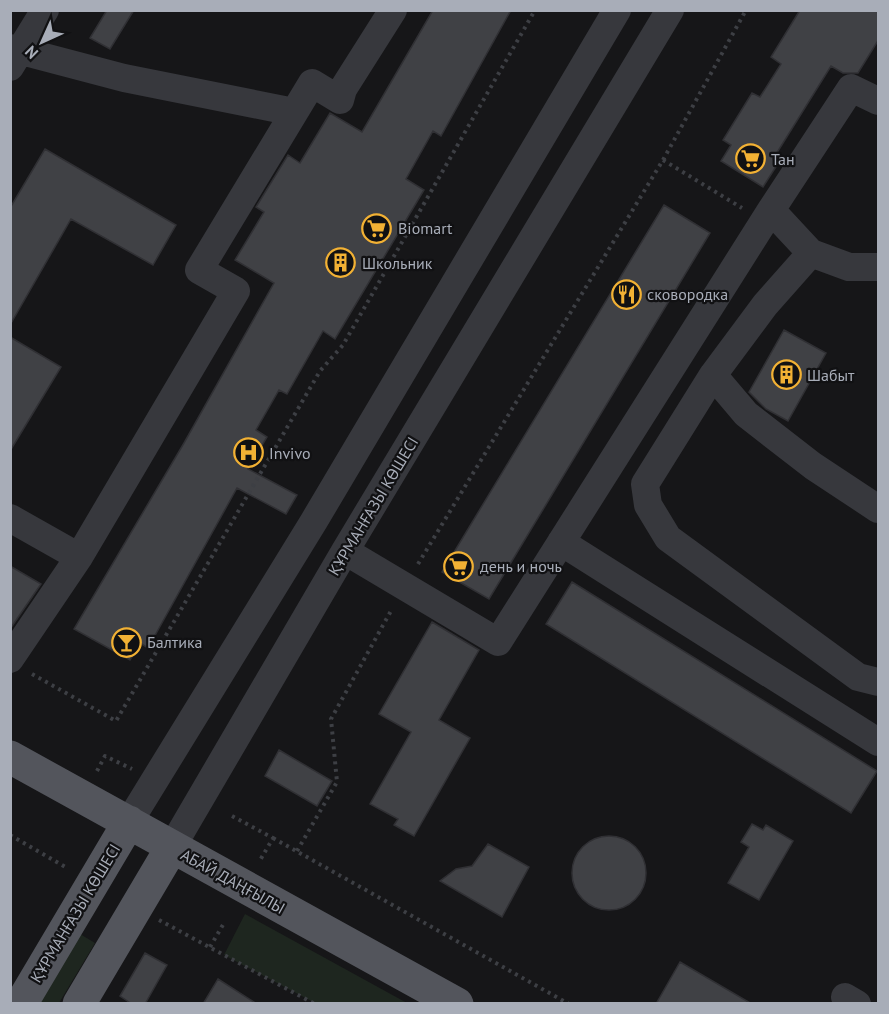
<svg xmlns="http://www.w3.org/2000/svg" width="889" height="1014" viewBox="0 0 889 1014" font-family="'PT Sans',sans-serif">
<rect width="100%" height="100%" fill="#161618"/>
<path fill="#1e261f" d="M 245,914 L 407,1003 L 315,1003 L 224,955 Z
M 80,934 L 95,943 L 59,1003 L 38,1004 Z"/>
<path fill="#404145" stroke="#303034" stroke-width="1.5" d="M 107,10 L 134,10 L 110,49 L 90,38 Z
M 433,10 L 511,10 L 441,136 L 433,131 L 406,179 L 424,190 L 335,339 L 323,331 L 287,394 L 279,390 L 256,430 L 267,437 L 248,469 L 297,495 L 286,514 L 237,488 L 148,648 L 140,643 L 130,660 L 74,629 L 184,443 L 274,283 L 235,260 L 264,212 L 256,207 L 288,155 L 300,163 L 330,113 L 362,132 Z
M 800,10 L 879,10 L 879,39 L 858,73 L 843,73 L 831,66 L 773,159 L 779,162 L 763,187 L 721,161 L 731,145 L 723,140 L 752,93 L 760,97 L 781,64 L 771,57 Z
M 45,149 L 176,225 L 153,265 L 71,219 L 10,325 L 10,208 Z
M 664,205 L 710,233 L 489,599 L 442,572 Z
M 784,330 L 826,353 L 788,421 L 766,409 L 749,392 Z
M 10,337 L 61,367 L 10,451 Z
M 10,566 L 41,584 L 10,629 Z
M 572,582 L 877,771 L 851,813 L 546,624 Z
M 432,622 L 479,650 L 439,720 L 470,738 L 414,836 L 394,825 L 398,819 L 370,804 L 411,732 L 379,714 Z
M 279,750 L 332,781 L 317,806 L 265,776 Z
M 752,824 L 763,830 L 766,825 L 793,841 L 759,900 L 728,883 L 749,847 L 741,842 Z
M572 873a37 37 0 1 1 74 0a37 37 0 1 1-74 0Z
M 488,844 L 529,867 L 502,917 L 440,881 L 456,869 L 472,866 Z
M 145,953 L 167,965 L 145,1004 L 132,1004 L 120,996 Z
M 680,962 L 752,1004 L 656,1004 Z
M 218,979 L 257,1004 L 203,1004 Z"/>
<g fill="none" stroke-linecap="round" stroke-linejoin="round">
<path stroke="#3d3f44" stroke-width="4" stroke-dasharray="3 4.5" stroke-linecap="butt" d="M 663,160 L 742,208
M 418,564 L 663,160 L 746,10
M 32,674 L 116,721 L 320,371 L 343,345 L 535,10
M 97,771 L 105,756 L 132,769
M 232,816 L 273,838 L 259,862
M 10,835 L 67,868
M 273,838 L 569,1004
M 297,851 L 337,782 L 331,719 L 392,609
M 159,920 L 315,1004
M 210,947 L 224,923"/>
<path stroke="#37383d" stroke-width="28" d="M 10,48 L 124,78 L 294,112
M 10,67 L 45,10
M 771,210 L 811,253 L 765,305 L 713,375 L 645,484 L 648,505 L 668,538 L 858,677 L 878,682
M 811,253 L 849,267 L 878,267
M 713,375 L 746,414 L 813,466 L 878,509
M 10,518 L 79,557
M 561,542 L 878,742
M 345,551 L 498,642 L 771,210 L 851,88 L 878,101
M 10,659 L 79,557 L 236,291 L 199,270 L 312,83 L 340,100 L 343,89 L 393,10
M 129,822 L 314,521 L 617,10
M 172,847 L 345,551 L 670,10
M 845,997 L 857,1004"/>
<path stroke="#53555c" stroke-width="33" d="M 10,757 L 457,1004
M 21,1004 L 129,822
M 79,1004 L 172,847"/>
</g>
<defs>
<symbol id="supermarket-ring" viewBox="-11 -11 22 22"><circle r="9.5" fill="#111113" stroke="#f2b134" stroke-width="1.5"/><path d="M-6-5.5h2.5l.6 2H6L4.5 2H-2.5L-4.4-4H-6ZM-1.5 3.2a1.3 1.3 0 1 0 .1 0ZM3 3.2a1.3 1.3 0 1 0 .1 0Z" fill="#f2b134"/></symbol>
<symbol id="building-ring" viewBox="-11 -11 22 22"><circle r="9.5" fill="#111113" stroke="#f2b134" stroke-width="1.5"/><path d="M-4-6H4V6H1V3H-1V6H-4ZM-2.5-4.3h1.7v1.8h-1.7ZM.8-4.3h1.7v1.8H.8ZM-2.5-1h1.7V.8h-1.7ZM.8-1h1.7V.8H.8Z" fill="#f2b134"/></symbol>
<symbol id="restaurant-ring" viewBox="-11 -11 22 22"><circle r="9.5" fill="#111113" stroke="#f2b134" stroke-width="1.5"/><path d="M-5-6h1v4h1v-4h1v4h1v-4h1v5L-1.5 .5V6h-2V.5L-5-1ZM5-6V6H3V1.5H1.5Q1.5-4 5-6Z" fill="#f2b134"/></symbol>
<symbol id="hospital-ring" viewBox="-11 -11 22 22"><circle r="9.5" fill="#111113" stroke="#f2b134" stroke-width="1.5"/><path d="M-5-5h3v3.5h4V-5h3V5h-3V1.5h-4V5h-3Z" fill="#f2b134"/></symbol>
<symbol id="bar-ring" viewBox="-11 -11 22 22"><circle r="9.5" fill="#111113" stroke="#f2b134" stroke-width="1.5"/><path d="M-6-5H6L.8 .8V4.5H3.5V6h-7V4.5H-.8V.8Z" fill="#f2b134"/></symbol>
</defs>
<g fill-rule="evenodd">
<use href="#supermarket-ring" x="734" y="142" width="33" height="33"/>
<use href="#supermarket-ring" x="360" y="212" width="33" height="33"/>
<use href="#building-ring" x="324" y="246" width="33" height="33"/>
<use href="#restaurant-ring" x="610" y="278" width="33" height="33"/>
<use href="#building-ring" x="770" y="358" width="33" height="33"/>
<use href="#hospital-ring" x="232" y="436" width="33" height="33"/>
<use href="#supermarket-ring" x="442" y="550" width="33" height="33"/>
<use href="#bar-ring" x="110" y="626" width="33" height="33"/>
</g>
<g text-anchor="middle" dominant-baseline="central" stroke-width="4.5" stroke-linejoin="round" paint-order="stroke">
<g font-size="16" fill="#a8adb8" stroke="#111113" text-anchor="start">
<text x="771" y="159">Тан</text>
<text x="398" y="228">Biomart</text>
<text x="362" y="263">Школьник</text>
<text x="647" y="294">сковородка</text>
<text x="807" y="375">Шабыт</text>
<text x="269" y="453">Invivo</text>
<text x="480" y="566">день и ночь</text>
<text x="147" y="642">Балтика</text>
</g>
<g font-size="16" fill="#a8adb8" stroke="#111113">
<text transform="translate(373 506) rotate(-59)">ҚҰРМАНҒАЗЫ КӨШЕСІ</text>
<text transform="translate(233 881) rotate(29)">АБАЙ ДАҢҒЫЛЫ</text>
<text transform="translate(75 913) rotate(-59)">ҚҰРМАНҒАЗЫ КӨШЕСІ</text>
</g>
</g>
<rect width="889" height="1014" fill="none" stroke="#a8adb8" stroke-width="24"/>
<g transform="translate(42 42) rotate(225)" stroke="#111113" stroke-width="4.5" paint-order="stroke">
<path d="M0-4.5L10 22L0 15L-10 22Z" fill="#a8adb8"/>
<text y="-9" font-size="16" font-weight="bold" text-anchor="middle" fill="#a8adb8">N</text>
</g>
</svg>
